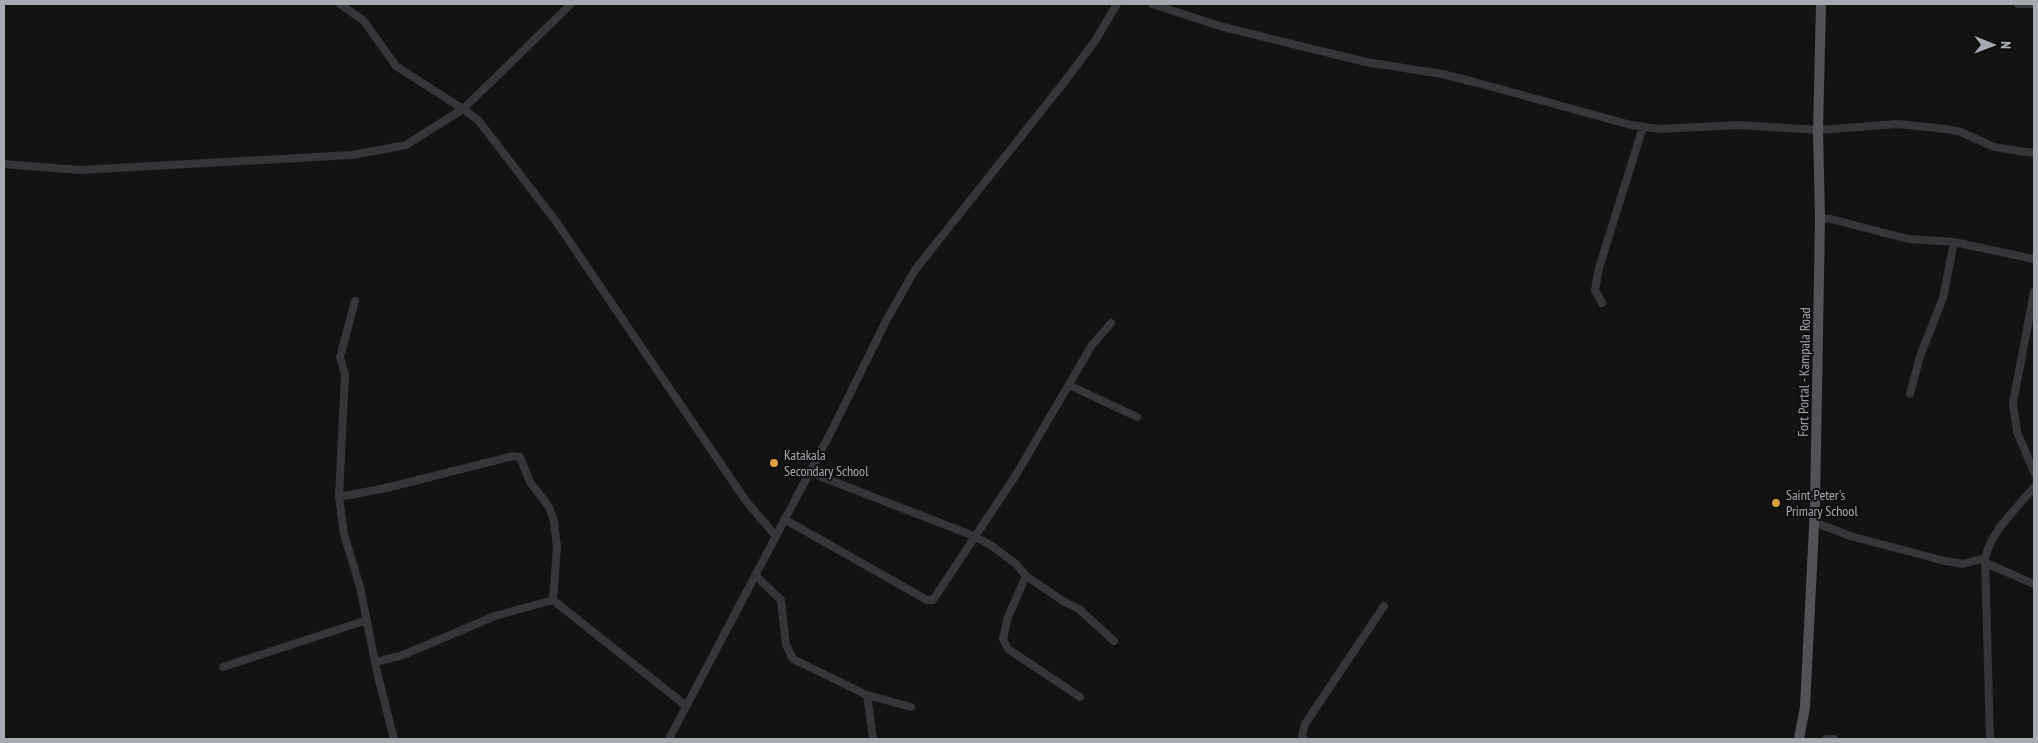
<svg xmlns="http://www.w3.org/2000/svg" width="2038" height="743" viewBox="0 0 2038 743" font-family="'PT Sans Narrow',sans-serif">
<rect width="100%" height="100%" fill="#131314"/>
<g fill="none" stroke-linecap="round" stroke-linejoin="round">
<path stroke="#353639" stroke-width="8" d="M 340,4 L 364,21 L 396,66 L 463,109 L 571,4
M 1152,4 L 1223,27 L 1366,62 L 1442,74 L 1478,83 L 1631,125 L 1659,129 L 1738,125 L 1818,130 L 1898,124 L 1946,129 L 1961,132 L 1994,147 L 2034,153
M 2018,4 L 2034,4
M 4,164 L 80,170 L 352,155 L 406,145 L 463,109 L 478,120 L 555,220 L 746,501 L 775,535
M 1820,218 L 1831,219 L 1908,239 L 1954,242 L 2034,259
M 2034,292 L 2013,403 L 2017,432 L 2034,472
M 355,301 L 340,357 L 345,375 L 339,497 L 344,534 L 360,587 L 377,672 L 394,739
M 1602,303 L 1595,290 L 1599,268 L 1643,127
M 1069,385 L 1137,417
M 1910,394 L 1920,356 L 1943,298 L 1954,242
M 809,472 L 974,536 L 992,546 L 1016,564 L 1026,576 L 1063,601 L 1079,609 L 1114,641
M 339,497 L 386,488 L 513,456 L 520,457 L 530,482 L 549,507 L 554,521 L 557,547 L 553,600
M 784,519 L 927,600 L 933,600 L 1016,475 L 1092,345 L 1111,323
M 1814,522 L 1850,536 L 1945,561 L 1963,564 L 1985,558
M 1986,563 L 2034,584
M 755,575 L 781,600 L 786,645 L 793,659 L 867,695 L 911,707
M 1026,576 L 1008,617 L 1003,639 L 1008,649 L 1080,697
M 375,662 L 403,655 L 495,616 L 553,600 L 685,705
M 223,667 L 367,620
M 867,695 L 873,739
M 669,739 L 833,428 L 886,321 L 915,270 L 1065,81 L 1095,41 L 1117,4
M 1304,739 L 1302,736 L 1305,724 L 1384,606
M 1826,739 L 1834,739
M 1990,739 L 1985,558 C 1993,528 2016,510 2034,487"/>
<path stroke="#515358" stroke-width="10" d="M 1799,739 L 1805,707 L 1815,506 L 1820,218 L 1818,130 L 1821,4"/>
</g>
<g fill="#dca043" stroke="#0e0e0f" stroke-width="2">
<circle cx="774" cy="463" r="5"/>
<circle cx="1776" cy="503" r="5"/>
</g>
<g text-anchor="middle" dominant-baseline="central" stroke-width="4" stroke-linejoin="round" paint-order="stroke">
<g font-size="14" fill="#a6abb3" stroke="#0e0e0f">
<text transform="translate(1804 372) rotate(-89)">Fort Portal - Kampala Road</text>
</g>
<g font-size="14" fill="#a6abb3" stroke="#0e0e0f" text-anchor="start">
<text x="784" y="455">Katakala<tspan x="784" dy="16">Secondary School</tspan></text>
<text x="1786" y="495">Saint Peter's<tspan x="1786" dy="16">Primary School</tspan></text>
</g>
</g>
<rect width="2038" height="743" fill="none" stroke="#a6abb3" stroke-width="10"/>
<g transform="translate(1993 45) rotate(91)" stroke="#0e0e0f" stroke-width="4" paint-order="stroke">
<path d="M0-4L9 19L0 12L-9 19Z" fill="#a6abb3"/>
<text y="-8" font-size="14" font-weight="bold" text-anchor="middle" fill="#a6abb3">N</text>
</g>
</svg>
